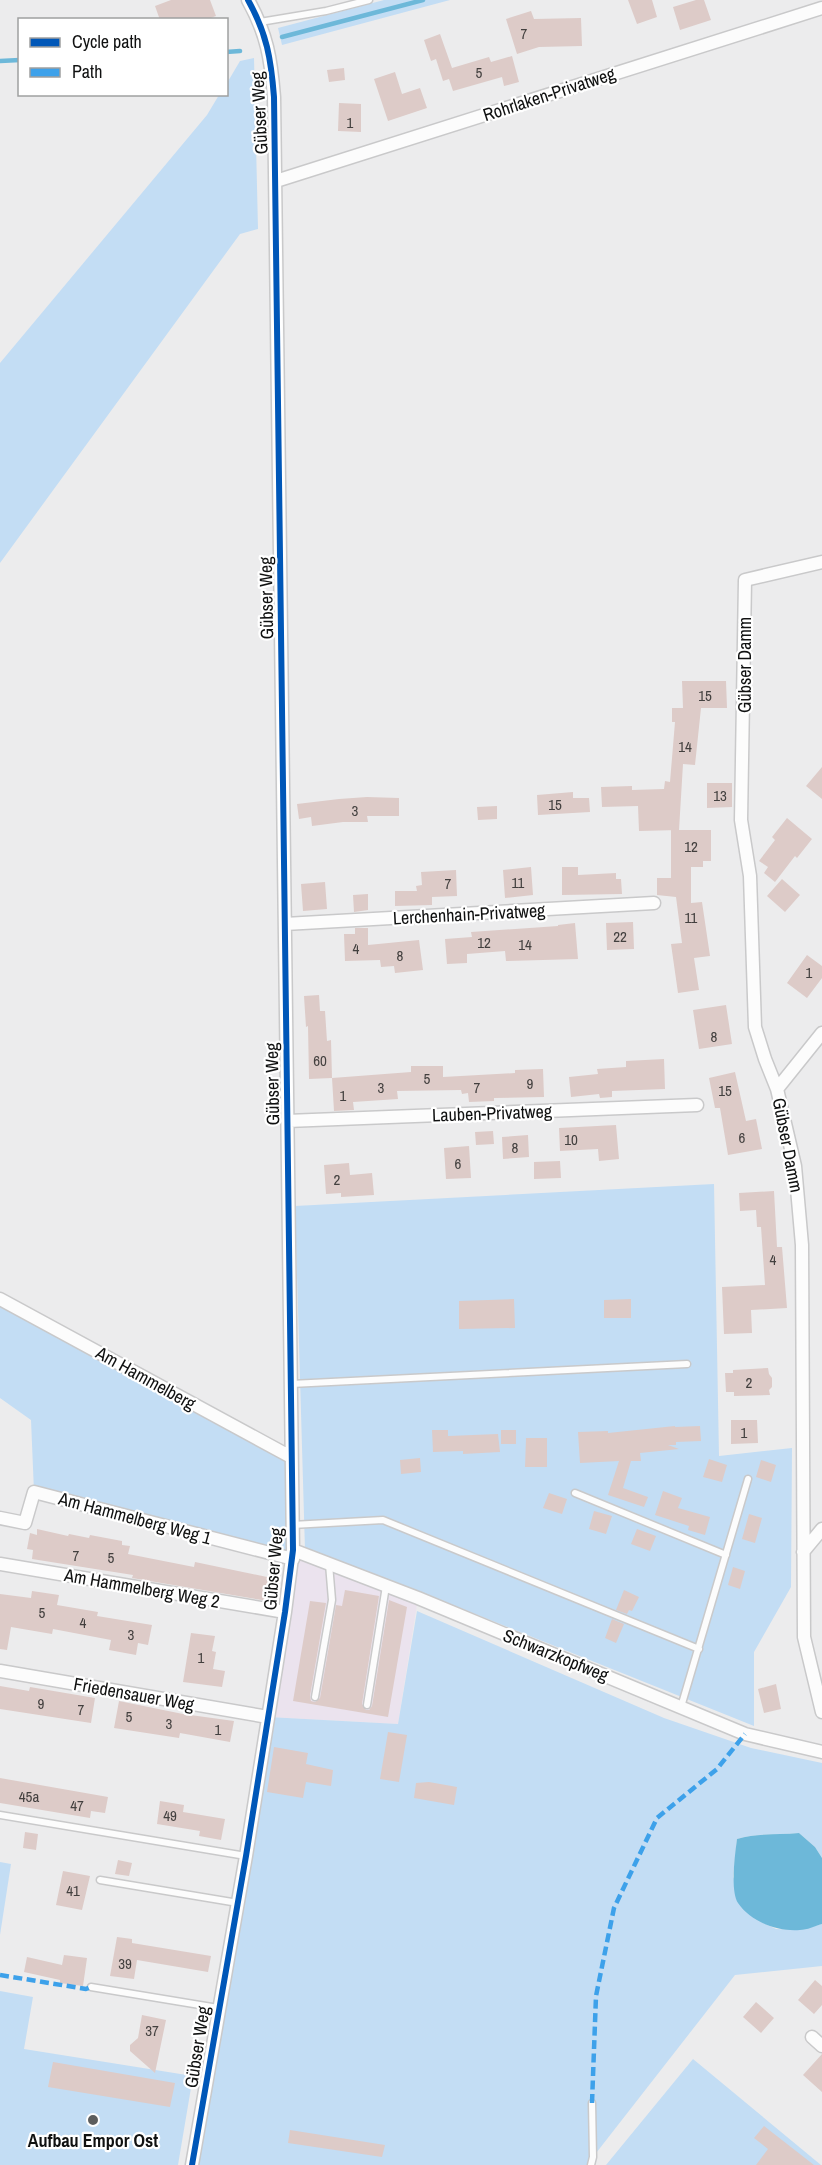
<svg xmlns="http://www.w3.org/2000/svg" width="822" height="2165" viewBox="0 0 822 2165" font-family="'Archivo Narrow',sans-serif">
	<style>
		.industrial { fill: #ebe3ee }
		.green { fill: #c3ddf4 }
		.water { fill: #6db8d9 }
		.lines { fill: none; stroke-linecap: round; stroke-linejoin: round }
		.stream { stroke: #6db8d9; stroke-width: 4.5 }
		.building { fill: #ddcbc8 }
		.service-casing { stroke: #c9c9ca; stroke-width: 9 }
		.minor-casing { stroke: #c9c9ca; stroke-width: 15 }
		.service { stroke: #fcfcfc; stroke-width: 6 }
		.minor { stroke: #fcfcfc; stroke-width: 12 }
		.quiet { stroke: #3da1ea; stroke-width: 4.5; stroke-dasharray: 9 4.5; stroke-linecap: butt }
		.cycleway-casing { stroke: #fff; stroke-width: 10 }
		.cycleway { stroke: #0057b8; stroke-width: 6 }
		.poi-dot { fill: #5d5e5e; stroke: #fff; stroke-width: 2 }
		.labels { text-anchor: middle; dominant-baseline: central; stroke-width: 4.5; stroke-linejoin: round; paint-order: stroke }
		.number-label { font-size: 15px; fill: #43403f }
		.street-label { font-size: 18px; fill: #101111; stroke: #fff }
		.poi-label { font-size: 18px; font-weight: bold; fill: #101111; stroke: #fff }
	</style>
	<rect width="100%" height="100%" fill="#ececed"/>
	<!-- industrial -->
	<path class="industrial" d="M293 1550 418 1598 398 1724 268 1717Z"/>
	<!-- green -->
	<path class="green" d="M384 0H450L282 45 278 28Z
		M254 58 258 229 240 234 0 563V363L207 115 219 95 226 94 227 83 240 61Z
		M714 1184 719 1456 792 1448 791 1587 754 1652V1726L418 1591 305 1550 295 1206Z
		M0 1299 291 1457 293 1559 34 1492 31 1420 0 1398Z
		M417 1611 664 1718 751 1748 822 1763V1858L815 1847 799 1833C777 1835 758 1833 737 1839L733 1877 755 1919 776 1929 800 1930 822 1924V1966L735 1975 593 2157 591 2165H192L268 1717 398 1724Z
		M0 1862 11 1864 0 1935Z
		M0 1991 33 1997 24 2049 193 2076 178 2165H0Z
		M693 2059 821 2165H606Z"/>
	<!-- water -->
	<path class="water" d="M799 1833 815 1847 822 1858V1924C815 1926 807 1930 800 1930 778 1932 751 1922 738 1903 730 1891 735 1854 737 1839 758 1833 778 1835 799 1833Z"/>
	<g class="lines">
		<!-- stream -->
		<path class="stream" d="M282 37 423 0
			M226 52 240 51
			M0 61 20 60"/>
	</g>
	<!-- building -->
	<path class="building" d="M171 0H210L216 16 205 20H160L155 6Z
		M628 0H652L657 17 637 24Z
		M696 0H704L711 20 680 30 673 7Z
		M531 11 534 19 581 18 582 46 539 47 517 54 506 19Z
		M440 34 452 68 489 57 491 62 512 56 519 82 504 86 502 77 453 91 449 79 443 81 436 59 431 61 424 40Z
		M344 68 345 80 329 82 327 70Z
		M395 72 402 94 420 88 427 108 388 121 374 79Z
		M339 103 361 104V132L338 131Z
		M682 681H726L727 708H701L695 765 683 764 679 830 639 831 638 806 602 807 601 787 632 786V790L664 789 665 781 670 782 675 722H672V708H683Z
		M822 767V799L806 786Z
		M707 783H732V807L707 808Z
		M573 792V798H589L590 812 538 815 537 795Z
		M367 797 399 798V816H367L368 822H343L312 826 311 817 299 819 297 804 339 799Z
		M497 806V819L478 820 477 807Z
		M787 818 812 839 797 858 795 856 775 882 764 873 768 867 759 861 775 840 772 837Z
		M671 830H711V861H703V867H691V903L702 902 710 956 694 958 699 990 678 993 671 944 682 943 676 897 657 895V878H671Z
		M531 867 533 895 505 898 503 870Z
		M562 867H578V875L616 873V879H621L622 894 562 895Z
		M456 870 457 896 432 897V905L395 906V891H417L416 886 422 885 421 872Z
		M782 879 800 895 785 912 767 896Z
		M325 882 327 909 303 911 301 884Z
		M368 894V910L354 912 353 895Z
		M633 922 634 949 607 950 606 923Z
		M575 923 578 959 506 961 505 951 467 954V963L447 964 445 939 472 937 471 932 558 926V925Z
		M355 928H368V945L419 940 423 970 395 973 394 966 381 967 380 960 345 961 344 934H355Z
		M807 955 822 966V978L807 998 787 983Z
		M319 995 320 1011H325L327 1041 331 1040 332 1078 309 1079 308 1026 306 1027 304 996Z
		M726 1005 732 1044 699 1049 693 1010Z
		M664 1059 665 1089 612 1091V1097L600 1098 599 1094 571 1097 569 1077 598 1074 597 1069 626 1067V1061Z
		M411 1066H443V1077L515 1073V1070L543 1069 544 1097 494 1098V1101L469 1102 468 1093 462 1094 461 1090 397 1091 398 1099 353 1102 354 1110 334 1111 332 1078 411 1072Z
		M735 1072 746 1121 756 1119 762 1149 728 1155 720 1108H715L709 1078Z
		M616 1125 619 1159 599 1161 598 1149 560 1151 559 1128Z
		M493 1131 494 1144 476 1145 475 1132Z
		M528 1135 529 1157 503 1159 502 1137Z
		M469 1146 471 1178 446 1179 444 1148Z
		M560 1161 561 1178 534 1179V1162Z
		M349 1163 350 1175 372 1173 374 1195 341 1197V1193L326 1194 324 1165Z
		M774 1191 777 1247H782L787 1308 751 1310 752 1333 724 1334 722 1287 765 1285 761 1227H757L756 1210 740 1211 739 1193Z
		M514 1299 515 1328 459 1329V1301Z
		M631 1299V1318H604V1300Z
		M768 1368 769 1374 772 1378V1387L769 1390 770 1395 734 1396V1392H726L725 1373H733V1370Z
		M731 1420H757L758 1443 731 1444Z
		M675 1426V1427L700 1426 701 1441 676 1442V1445H668L679 1449 640 1453 641 1461H631L623 1488 648 1497 644 1507 608 1495 619 1461 580 1463 578 1432 608 1431V1433Z
		M432 1430H448V1436L498 1434 500 1452 463 1454V1451L433 1452Z
		M501 1430H516V1444H501Z
		M526 1438H547V1467H525Z
		M420 1458 421 1472 401 1474 400 1460Z
		M709 1459 727 1465 722 1482 703 1477Z
		M761 1460 776 1465 771 1482 756 1477Z
		M663 1491 682 1498 678 1508 710 1517 705 1535 688 1530 689 1526 655 1515Z
		M549 1493 567 1499 562 1514 543 1508Z
		M594 1511 612 1516 606 1534 589 1529Z
		M749 1514 762 1518 755 1543 742 1539Z
		M37 1529 68 1536 69 1534 89 1538 90 1535 122 1541V1545L130 1546 128 1554 194 1567 195 1562 272 1578 268 1601 132 1578 133 1575 32 1559 33 1550 27 1549 30 1533 37 1535Z
		M637 1529 656 1536 650 1551 631 1544Z
		M733 1567 745 1571 740 1589 728 1585Z
		M345 1590 379 1596 362 1704 366 1710H369L372 1706 389 1600 407 1607 388 1717 293 1701 310 1601 326 1603 310 1696 311 1701 315 1702 320 1698 336 1605 342 1606Z
		M624 1590 639 1597 632 1611 629 1610 627 1614 616 1610Z
		M32 1591 59 1595 57 1605 98 1612 97 1616 152 1625 148 1645 138 1643 136 1655 109 1650 111 1640 53 1629 52 1634 11 1627 7 1650 0 1649V1594L31 1598Z
		M612 1619 624 1624 616 1643 605 1638Z
		M191 1633 215 1636 212 1651 216 1652 213 1669 225 1671 222 1687 183 1682Z
		M776 1684 781 1709 764 1713 758 1689Z
		M0 1686 29 1691 30 1687 95 1698 91 1723 0 1709Z
		M119 1701 183 1714 234 1721 230 1742 180 1733 179 1738 114 1728Z
		M388 1732 407 1735 399 1782 380 1779Z
		M274 1747 308 1753 306 1764 333 1770 331 1786 306 1782 303 1798 267 1792Z
		M0 1778 108 1797 105 1813 91 1811 90 1818 0 1803Z
		M429 1782 457 1787 454 1805 414 1798 416 1783Z
		M160 1801 184 1805 183 1812 225 1819 221 1840 199 1836 200 1831 157 1824Z
		M25 1832 38 1834 36 1850 23 1848Z
		M118 1860 132 1863 129 1876 115 1874Z
		M63 1871 90 1876 82 1910 56 1905Z
		M117 1937 132 1939V1943L211 1956 208 1972 137 1960 134 1979 110 1976Z
		M64 1955 87 1958 83 1986 60 1983V1980L24 1972 27 1957 62 1965Z
		M815 1980 822 1986V2005L814 2014 798 2000Z
		M756 2002 774 2018 761 2033 743 2017Z
		M142 2015 166 2020 155 2073 130 2051V2045L138 2038Z
		M822 2054V2092L803 2075Z
		M53 2062 175 2083 170 2107 48 2087Z
		M764 2126 814 2165H756L768 2149 754 2138Z
		M290 2130 385 2145 382 2157 288 2143Z"/>
	<g class="lines">
		<!-- service casing -->
		<g class="service-casing">
			<path id="service" d="M260 22 326 11 369 0
				M291 1384 687 1364
				M575 1493 726 1555
				M292 1525 383 1520 699 1649
				M315 1697 332 1600 329 1564
				M367 1705 386 1586
				M681 1707 748 1479
				M0 1815 246 1856
				M100 1880 238 1903
				M91 1987 218 2008
				M591 2165 593 2157 592 2103"/>
		</g>
		<!-- minor casing -->
		<g class="minor-casing">
			<path id="minor" d="M276 181 822 8
				M822 562 745 580 741 820 750 876 755 1027 765 1059 777 1089 795 1166 802 1245 804 1637 822 1712
				M285 924 654 903
				M777 1089 822 1033
				M287 1121 697 1105
				M0 1299 291 1457
				M0 1518 25 1523 34 1492 293 1559
				M293 1550 418 1598 745 1734 822 1752
				M803 1552 822 1529
				M0 1564 285 1612
				M0 1671 268 1717
				M812 2037 822 2046
				M192 2165 246 1856 285 1612 293 1550 274 97C271 59 267 34 248 0"/>
		</g>
		<!-- service -->
		<use href="#service" class="service"/>
		<!-- minor -->
		<use href="#minor" class="minor"/>
		<!-- quiet -->
		<path class="quiet" d="M0 1975 86 1989 91 1987
			M592 2103 596 1996 614 1908 657 1818 717 1769 745 1734"/>
		<!-- cycleway casing -->
		<g class="cycleway-casing">
			<path id="cycleway" d="M192 2165 246 1856 285 1612 293 1550 274 97C271 59 267 34 248 0"/>
		</g>
		<!-- cycleway -->
		<use href="#cycleway" class="cycleway"/>
	</g>
	<!-- markers -->
	<circle class="poi-dot" cx="93" cy="2120" r="6"/>
	<g class="labels">
		<!-- number labels -->
		<g class="number-label">
			<text x="524" y="33">7</text>
			<text x="479" y="72">5</text>
			<text x="350" y="122">1</text>
			<text x="705" y="695">15</text>
			<text x="685" y="746">14</text>
			<text x="720" y="795">13</text>
			<text x="555" y="804">15</text>
			<text x="355" y="810">3</text>
			<text x="691" y="846">12</text>
			<text x="518" y="882">11</text>
			<text x="448" y="883">7</text>
			<text x="691" y="917">11</text>
			<text x="620" y="936">22</text>
			<text x="484" y="942">12</text>
			<text x="525" y="944">14</text>
			<text x="356" y="948">4</text>
			<text x="400" y="955">8</text>
			<text x="809" y="972">1</text>
			<text x="714" y="1036">8</text>
			<text x="320" y="1060">60</text>
			<text x="427" y="1078">5</text>
			<text x="530" y="1083">9</text>
			<text x="381" y="1087">3</text>
			<text x="477" y="1087">7</text>
			<text x="725" y="1090">15</text>
			<text x="343" y="1095">1</text>
			<text x="742" y="1137">6</text>
			<text x="571" y="1139">10</text>
			<text x="515" y="1147">8</text>
			<text x="458" y="1163">6</text>
			<text x="337" y="1179">2</text>
			<text x="773" y="1259">4</text>
			<text x="749" y="1382">2</text>
			<text x="744" y="1432">1</text>
			<text x="76" y="1555">7</text>
			<text x="111" y="1557">5</text>
			<text x="42" y="1612">5</text>
			<text x="83" y="1622">4</text>
			<text x="131" y="1634">3</text>
			<text x="201" y="1657">1</text>
			<text x="41" y="1703">9</text>
			<text x="81" y="1709">7</text>
			<text x="129" y="1716">5</text>
			<text x="169" y="1723">3</text>
			<text x="218" y="1729">1</text>
			<text x="29" y="1796">45a</text>
			<text x="77" y="1805">47</text>
			<text x="170" y="1815">49</text>
			<text x="73" y="1890">41</text>
			<text x="125" y="1963">39</text>
			<text x="152" y="2030">37</text>
		</g>
		<!-- street labels -->
		<g class="street-label">
			<text transform="translate(549 94) rotate(-18)">Rohrlaken-Privatweg</text>
			<text transform="translate(259 113) rotate(-93)">Gübser Weg</text>
			<text transform="translate(266 598) rotate(-91)">Gübser Weg</text>
			<text transform="translate(744 665) rotate(-90)">Gübser Damm</text>
			<text transform="translate(469 914) rotate(-3)">Lerchenhain-Privatweg</text>
			<text transform="translate(272 1084) rotate(-91)">Gübser Weg</text>
			<text transform="translate(492 1113) rotate(-2)">Lauben-Privatweg</text>
			<text transform="translate(788 1145) rotate(79)">Gübser Damm</text>
			<text transform="translate(146 1378) rotate(29)">Am Hammelberg</text>
			<text transform="translate(135 1518) rotate(15)">Am Hammelberg Weg 1</text>
			<text transform="translate(273 1569) rotate(-85)">Gübser Weg</text>
			<text transform="translate(142 1588) rotate(10)">Am Hammelberg Weg 2</text>
			<text transform="translate(556 1655) rotate(22)">Schwarzkopfweg</text>
			<text transform="translate(134 1694) rotate(10)">Friedensauer Weg</text>
			<text transform="translate(197 2047) rotate(-81)">Gübser Weg</text>
		</g>
		<!-- poi labels -->
		<g class="poi-label">
			<text x="93" y="2140">Aufbau Empor Ost</text>
		</g>
	</g>
	<!-- legend -->
	<rect x="18" y="18" width="210" height="78" fill="#ffffff" stroke="#9fa0a0" stroke-width="1.5"/>
	<rect x="30" y="38" width="30" height="9" fill="#0057b8" stroke="#9fa0a0" stroke-width="1.5"/>
	<text x="72" y="48" font-size="18" fill="#101111">Cycle path</text>
	<rect x="30" y="68" width="30" height="9" fill="#3da1ea" stroke="#9fa0a0" stroke-width="1.5"/>
	<text x="72" y="78" font-size="18" fill="#101111">Path</text>
</svg>
